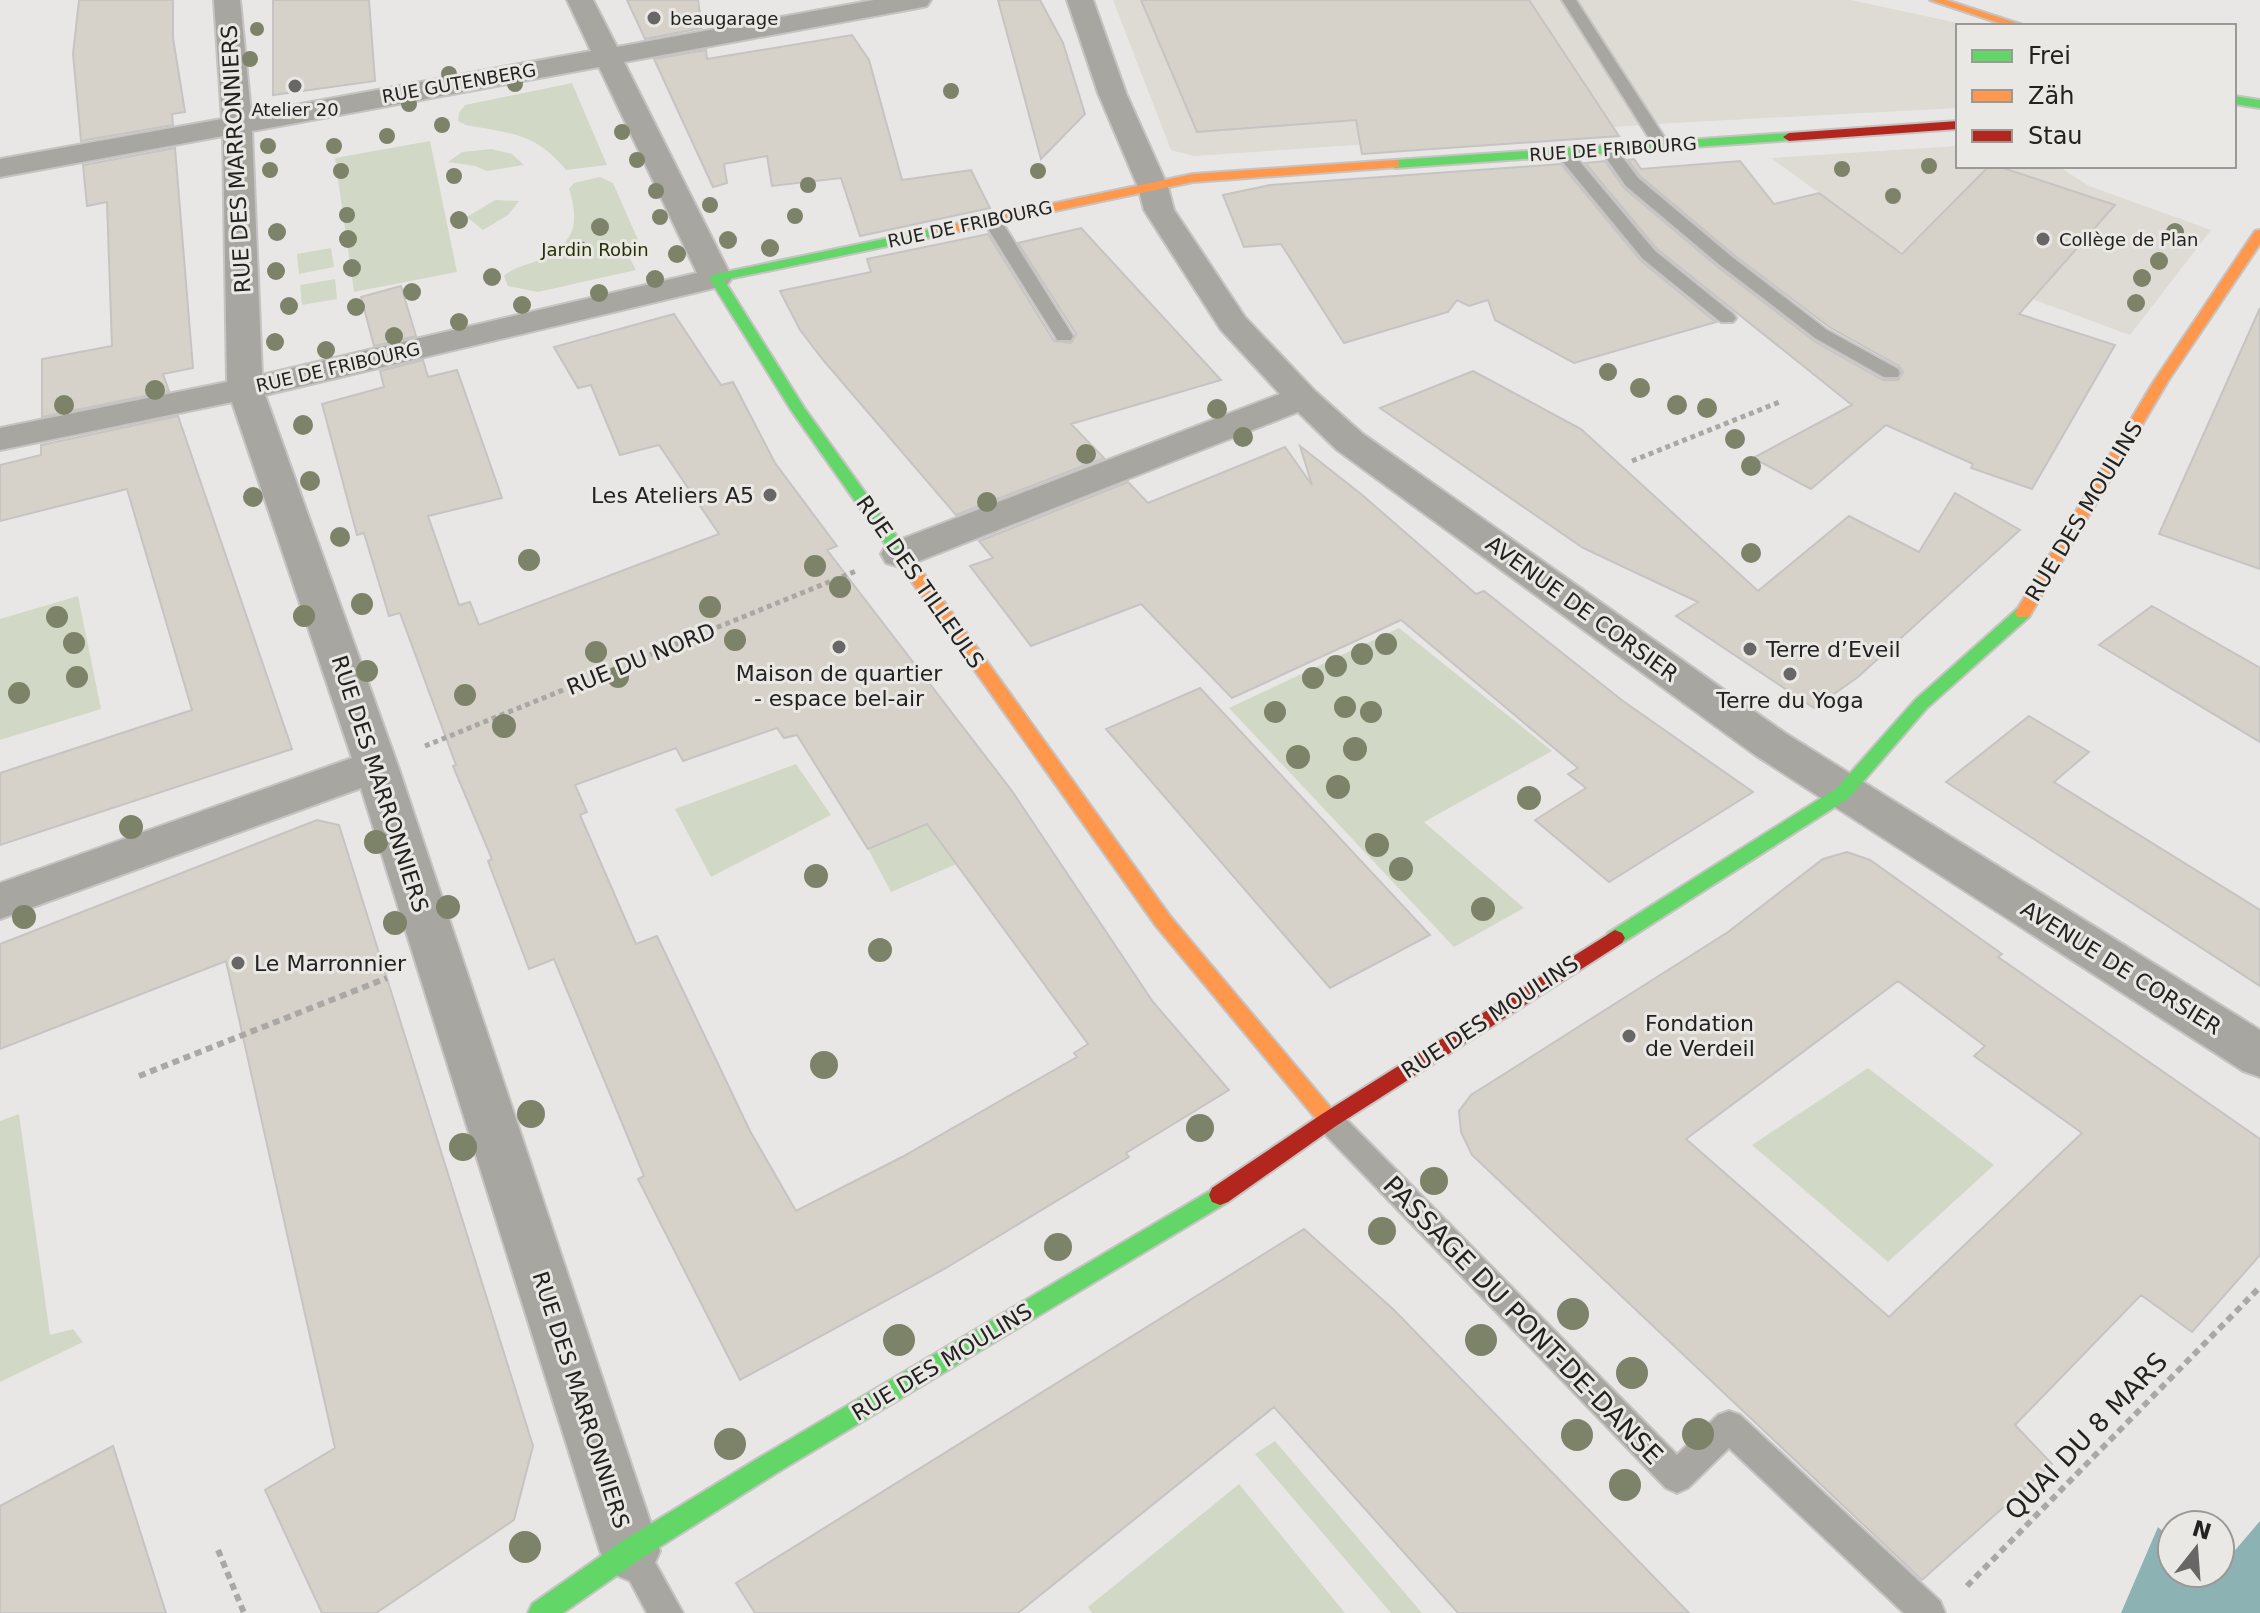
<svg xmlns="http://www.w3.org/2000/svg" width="2260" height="1613" viewBox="0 0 2260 1613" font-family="'DejaVu Sans',sans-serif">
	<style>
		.built { fill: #dedad4 }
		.green { fill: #d2d8c6 }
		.water { fill: #8cb2b3 }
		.building { fill: #d6d1c9; stroke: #c6c4c3; stroke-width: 2; fill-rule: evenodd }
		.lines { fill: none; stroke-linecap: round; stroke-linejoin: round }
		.lane-casing { stroke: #c5c4c3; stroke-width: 4 }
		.street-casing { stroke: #c5c4c3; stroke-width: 4 }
		.fast-casing { stroke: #c5c4c3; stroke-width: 4 }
		.slow-casing { stroke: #c5c4c3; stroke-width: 4 }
		.jam-casing { stroke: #c5c4c3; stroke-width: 4 }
		.path-far1 { stroke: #aaa8a5; stroke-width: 5; stroke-dasharray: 5 4; stroke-linecap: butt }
		.path { stroke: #aaa8a5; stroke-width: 6; stroke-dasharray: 7 5; stroke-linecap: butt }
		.lane { fill: #a8a6a0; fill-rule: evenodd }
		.street { fill: #a8a6a0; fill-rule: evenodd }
		.fast { fill: #63d668; fill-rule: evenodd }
		.slow { fill: #ff974d; fill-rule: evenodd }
		.jam { fill: #b3261e; fill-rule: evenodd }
		.tree { fill: #7d8368 }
		.poi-dot { fill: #686766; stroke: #eae8e4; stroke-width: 3 }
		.labels { text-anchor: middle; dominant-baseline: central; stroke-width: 6; stroke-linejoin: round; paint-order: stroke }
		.far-poi-label { font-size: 18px; fill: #232221; stroke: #eae8e4; text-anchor: start }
		.far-street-label { font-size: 18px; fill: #232221; stroke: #eae8e4 }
		.far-park-label { font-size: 18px; fill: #253102; stroke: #eae8e4 }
		.street-label { font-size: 22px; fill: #232221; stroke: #eae8e4 }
		.poi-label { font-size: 22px; fill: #232221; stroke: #eae8e4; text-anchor: start }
		.near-street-label { font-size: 26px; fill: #232221; stroke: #eae8e4 }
	</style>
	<rect width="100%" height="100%" fill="#e9e7e5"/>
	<!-- built -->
	<path class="built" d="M1113 0H1851L1971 26H1958V108L1673 123 1194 156 1171 150Z
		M1958 146V166H2058L2089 186 2211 230 2130 335 1896 249 1771 158Z"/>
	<!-- green -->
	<path class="green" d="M572 83 607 165 566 170C534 132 512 134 466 125L458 121 459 113 465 105Z
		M430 141 457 272 354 292 335 158Z
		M492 149 512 154 524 165 487 171 475 166 448 162 462 152Z
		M600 177 613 183 639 242 623 246 636 270 538 292 508 286 504 276C513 267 527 265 539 260 575 244 580 224 569 189L574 183Z
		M495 200 519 201 508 215 483 230 467 217Z
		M331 248 334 267 299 274 297 254Z
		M335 279 337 299 302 305 300 285Z
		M78 596 101 709 0 740V619Z
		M1399 628 1552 751 1424 822 1524 908 1454 947 1229 708Z
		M796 764 831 815 711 877 675 809Z
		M1011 789 1036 830 891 892 868 849Z
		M1868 1068 1994 1165 1888 1262 1752 1145Z
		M19 1114 50 1335 73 1329 83 1342 0 1382V1121Z
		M1275 1441 1422 1613H1391L1255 1454Z
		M1239 1484 1345 1613H1092L1088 1607Z"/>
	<!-- water -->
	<path class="water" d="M2260 1521V1613H2121L2158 1527 2172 1540V1573H2210L2213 1576 2220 1573V1568Z"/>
	<!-- building -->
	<path class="building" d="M79 0H173V38L185 112 172 114 173 125 81 141 73 54Z
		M273 0H369L375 81 273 95Z
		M627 0H698L702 28 645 39Z
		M998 0H1040L1063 43 1085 114 1041 159Z
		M1141 0H1529L1619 136 1362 154 1356 120 1197 132Z
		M852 35 869 60 902 180 971 170 990 208 860 236 841 178 772 186 767 156 724 164 727 183 713 187 654 59 706 50 707 59Z
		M175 148 193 368 163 374 169 391 42 417V359L112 346 107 202 87 206 83 165Z
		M1634 159 1641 169 1740 161 1774 204 1819 193 1902 254 1989 166H1997L2115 205 2019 314 2115 345 2032 489 1971 468 1973 464 1886 425 1811 489 1753 458 1852 405 1657 249 1585 163 1605 161 1624 188 1718 267 1814 341 1883 380H1898L1903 372 1899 366 1829 327 1734 255 1640 176 1628 160Z
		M1561 164 1641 261 1716 322 1574 363 1495 320 1488 300 1469 306 1457 300 1448 312 1344 343 1281 244 1244 247 1223 195 1270 185Z
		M1081 228 1221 380 1071 424 1104 458 956 515 824 361 800 330 780 291 871 272 867 259 988 234 1054 341 1071 343 1076 334 1018 243Z
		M401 286 416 336 374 346 361 297Z
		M2260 308V569L2159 534Z
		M674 314 721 385 733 382 775 463 837 546 827 550 1012 791 1153 1002 1229 1090 1126 1153 1129 1157 946 1268 740 1380 638 1179 644 1176 554 959 529 969 488 861 492 859 453 766 456 765 400 613 389 616 364 533 357 535 322 404 384 387 380 371 423 360 428 377 457 370 502 498 428 516 459 605 470 602 479 625 719 534 659 445 620 455 591 385 578 388 554 347ZM777 728 784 738 797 735 868 849 927 824 1088 1044 1074 1053 1077 1057 902 1157 796 1211 750 1131 657 936 636 944 580 815 587 812 575 785 676 748 683 761Z
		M1473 371 1581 429 1758 591 1849 516 1919 552 1955 493 2020 530 1858 677 1814 708 1676 616 1698 602 1583 548 1380 408Z
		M178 416 292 749 0 845V773L192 710 127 489 0 521V465L41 455V445Z
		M1300 446 1361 494 1476 594 1484 591 1623 701 1753 792 1609 882 1535 820 1586 788 1568 774 1578 768 1401 620 1232 698 1141 604 1031 646 970 566 993 558 979 541 1128 482 1148 503 1285 447 1312 485Z
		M2152 606 2260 668V742L2099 645Z
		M1200 688 1430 935 1330 988 1106 729Z
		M2029 716 2089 752 2054 782 2260 910V986L1946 782Z
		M317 820 339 825 533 1446 514 1520 376 1613H322L265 1490 335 1448 226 961 0 1049V944Z
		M1847 852 1870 860 2002 954 1998 957 2260 1139V1255L2192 1332 2141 1295 2015 1425 2052 1464 1922 1580 1472 1155 1461 1132 1459 1111 1471 1095 1728 932 1823 859ZM1898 981 1985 1046 1974 1056 2082 1133 1889 1317 1686 1139Z
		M1304 1229 1394 1310 1689 1613H1458L1274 1407 1018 1613H755L736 1583Z
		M113 1446 166 1613H0V1506Z"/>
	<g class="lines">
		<!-- lane casing -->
		<g class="lane-casing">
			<path id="lane" d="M1562 0H1576L1670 146 1668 149H1656Z
				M1608 144 1614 146 1638 178 1732 257 1827 330 1898 369 1900 373 1898 377H1884L1815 338 1720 265 1626 186 1600 149Z
				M1564 148 1570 150 1655 251 1733 314 1736 318 1733 322H1721L1643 259 1558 156V150Z
				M991 214 1000 219 1073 336 1071 340H1057L1055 336 982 219Z
				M1329 1108 1339 1112 1677 1455 1718 1415 1729 1411 1740 1415 1940 1601 1945 1613H1904L1729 1448 1688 1488 1677 1493 1666 1488 1319 1128 1315 1120 1319 1112Z
				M630 1535 642 1539 683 1613H647L614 1551 618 1539Z"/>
		</g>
		<!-- street casing -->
		<g class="street-casing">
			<path id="street" d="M214 0H240L251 113 591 51 567 0H593L617 47 874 0H931L927 6 918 8 624 62 732 278 727 285 265 395 398 766 660 1551 651 1572 630 1581 609 1572 600 1551 361 788 0 919V883L352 758 232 402 0 450V428L227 382 223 136 0 177V159L222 119ZM599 67 697 273 262 375 252 131Z
				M1067 0H1093L1126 93 1168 187 1174 210 1245 317 1315 391 1363 434 1785 733 2260 1030V1077L2243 1071 1755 755 1337 450 1298 412 914 563 900 567 886 563 881 554 886 545 1280 394 1221 330 1144 210 1138 187 1098 93Z"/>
		</g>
		<!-- fast casing -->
		<g class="fast-casing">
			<path id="fast" d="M2234 96 2260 100V108L2234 104Z
				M1789 133 1795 137 1793 140 1395 168 1389 164 1395 160Z
				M941 227 947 231 946 234 724 280 805 409 919 567 921 571 919 575H907L791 410 709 278 716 274Z
				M2023 608 2029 609 2031 613 2029 617 1927 708 1849 798 1622 943H1608L1605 938 1608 933 1837 788 1915 700 2017 609Z
				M1220 1185 1228 1188 1231 1195 1228 1202 778 1472 639 1560 563 1613H528L532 1604 621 1542 762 1456Z"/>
		</g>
		<!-- slow casing -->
		<g class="slow-casing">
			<path id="slow" d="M1930 0H1946L2026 26H2008Z
				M1395 160 1399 161V167L1193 182 941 235 935 231 941 227 1193 174Z
				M2260 230V244L2168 381 2029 617H2017L2015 613 2154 381 2255 231Z
				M913 566 919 567 1170 916 1336 1114 1339 1120 1336 1126 1329 1129 1322 1126 1156 926 907 575 905 571 907 567Z"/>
		</g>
		<!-- jam casing -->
		<g class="jam-casing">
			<path id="jam" d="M1958 121V129L1789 141 1783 137 1789 133Z
				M1615 930 1622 933 1625 938 1622 943 1336 1126 1228 1202 1220 1205 1212 1202 1209 1195 1212 1188 1322 1114Z"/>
		</g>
		<!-- path-far1 -->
		<path class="path-far1" d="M1632 461 1782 401
			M425 746 856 571"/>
		<!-- path -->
		<path class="path" d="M139 1076 387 978
			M218 1550 244 1613
			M1967 1586 2260 1287"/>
		<!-- lane -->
		<use href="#lane" class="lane"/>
		<!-- street -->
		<use href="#street" class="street"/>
		<!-- fast -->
		<use href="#fast" class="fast"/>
		<!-- slow -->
		<use href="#slow" class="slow"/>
		<!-- jam -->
		<use href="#jam" class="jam"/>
	</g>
	<!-- trees -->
	<g class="tree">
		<circle cx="722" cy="24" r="7"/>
		<circle cx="257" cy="29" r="7"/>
		<circle cx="250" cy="59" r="8"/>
		<circle cx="449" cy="74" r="8"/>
		<circle cx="515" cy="84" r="8"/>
		<circle cx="951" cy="91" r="8"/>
		<circle cx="409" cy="104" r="8"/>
		<circle cx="442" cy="125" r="8"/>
		<circle cx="622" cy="132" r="8"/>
		<circle cx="387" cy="136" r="8"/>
		<circle cx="268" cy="146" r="8"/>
		<circle cx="334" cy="146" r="8"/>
		<circle cx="637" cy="160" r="8"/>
		<circle cx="1929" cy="166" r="8"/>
		<circle cx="1842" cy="169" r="8"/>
		<circle cx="270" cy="170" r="8"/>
		<circle cx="341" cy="171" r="8"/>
		<circle cx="1038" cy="171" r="8"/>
		<circle cx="454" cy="176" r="8"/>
		<circle cx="808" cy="185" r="8"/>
		<circle cx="656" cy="191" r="8"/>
		<circle cx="1893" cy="196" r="8"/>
		<circle cx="710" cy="205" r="8"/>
		<circle cx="347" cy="215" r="8"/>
		<circle cx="795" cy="216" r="8"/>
		<circle cx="660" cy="217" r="8"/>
		<circle cx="459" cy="220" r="9"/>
		<circle cx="600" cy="227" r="9"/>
		<circle cx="277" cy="232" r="9"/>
		<circle cx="2175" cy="232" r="9"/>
		<circle cx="348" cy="239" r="9"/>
		<circle cx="728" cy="240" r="9"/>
		<circle cx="770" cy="248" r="9"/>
		<circle cx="580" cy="250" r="9"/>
		<circle cx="677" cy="254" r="9"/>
		<circle cx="2159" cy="261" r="9"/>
		<circle cx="352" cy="268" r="9"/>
		<circle cx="276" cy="271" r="9"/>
		<circle cx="492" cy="277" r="9"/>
		<circle cx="2142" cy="278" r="9"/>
		<circle cx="655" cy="279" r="9"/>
		<circle cx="412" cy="292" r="9"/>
		<circle cx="599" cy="293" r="9"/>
		<circle cx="2136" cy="303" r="9"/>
		<circle cx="522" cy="305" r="9"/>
		<circle cx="289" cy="306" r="9"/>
		<circle cx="356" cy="307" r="9"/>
		<circle cx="459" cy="322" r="9"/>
		<circle cx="394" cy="336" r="9"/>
		<circle cx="275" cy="342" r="9"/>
		<circle cx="326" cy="350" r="9"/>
		<circle cx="1608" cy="372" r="9"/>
		<circle cx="1640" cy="388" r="10"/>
		<circle cx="155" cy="390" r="10"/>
		<circle cx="64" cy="405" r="10"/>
		<circle cx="1677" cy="405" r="10"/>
		<circle cx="1707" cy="408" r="10"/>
		<circle cx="1217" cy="409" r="10"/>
		<circle cx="303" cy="425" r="10"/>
		<circle cx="1243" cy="437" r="10"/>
		<circle cx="1735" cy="439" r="10"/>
		<circle cx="1086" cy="454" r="10"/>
		<circle cx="1751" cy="466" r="10"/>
		<circle cx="310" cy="481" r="10"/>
		<circle cx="253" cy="497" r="10"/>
		<circle cx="987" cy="502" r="10"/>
		<circle cx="340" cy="537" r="10"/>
		<circle cx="1751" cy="553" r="10"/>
		<circle cx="529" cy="560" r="11"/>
		<circle cx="815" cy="566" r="11"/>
		<circle cx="840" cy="587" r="11"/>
		<circle cx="362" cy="604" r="11"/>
		<circle cx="710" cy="607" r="11"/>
		<circle cx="304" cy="616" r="11"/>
		<circle cx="57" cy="617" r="11"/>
		<circle cx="735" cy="640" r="11"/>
		<circle cx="74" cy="643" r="11"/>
		<circle cx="1386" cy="644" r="11"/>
		<circle cx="596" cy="652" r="11"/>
		<circle cx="1362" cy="654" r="11"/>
		<circle cx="1336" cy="666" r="11"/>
		<circle cx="367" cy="671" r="11"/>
		<circle cx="77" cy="677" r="11"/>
		<circle cx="618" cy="677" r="11"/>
		<circle cx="1313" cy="678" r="11"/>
		<circle cx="19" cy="693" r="11"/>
		<circle cx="465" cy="695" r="11"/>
		<circle cx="1345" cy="707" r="11"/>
		<circle cx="1275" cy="712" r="11"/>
		<circle cx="1371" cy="712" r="11"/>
		<circle cx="504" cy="726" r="12"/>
		<circle cx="1355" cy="749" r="12"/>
		<circle cx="1298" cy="757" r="12"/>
		<circle cx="1338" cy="787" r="12"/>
		<circle cx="1529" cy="798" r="12"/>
		<circle cx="131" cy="827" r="12"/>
		<circle cx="376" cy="842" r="12"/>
		<circle cx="1377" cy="845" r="12"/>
		<circle cx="1401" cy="869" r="12"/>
		<circle cx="816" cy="876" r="12"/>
		<circle cx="448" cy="907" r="12"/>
		<circle cx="1483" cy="909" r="12"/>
		<circle cx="24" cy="917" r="12"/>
		<circle cx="395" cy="923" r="12"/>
		<circle cx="880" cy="950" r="12"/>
		<circle cx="824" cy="1065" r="14"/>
		<circle cx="531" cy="1114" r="14"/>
		<circle cx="1200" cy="1128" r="14"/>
		<circle cx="463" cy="1147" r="14"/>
		<circle cx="1434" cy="1181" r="14"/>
		<circle cx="1382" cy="1231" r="14"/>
		<circle cx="1058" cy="1247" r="14"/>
		<circle cx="1573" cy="1314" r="16"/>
		<circle cx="899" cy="1340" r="16"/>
		<circle cx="1481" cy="1340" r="16"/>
		<circle cx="1632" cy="1373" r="16"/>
		<circle cx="1698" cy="1434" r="16"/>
		<circle cx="1577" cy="1435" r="16"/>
		<circle cx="730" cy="1444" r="16"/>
		<circle cx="1625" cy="1485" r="16"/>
		<circle cx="525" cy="1547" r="16"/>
	</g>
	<!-- markers -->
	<g class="poi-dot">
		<circle cx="654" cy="18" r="8"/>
		<circle cx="295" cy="86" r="8"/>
		<circle cx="2043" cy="239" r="8"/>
		<circle cx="770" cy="495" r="8"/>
		<circle cx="839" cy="647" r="8"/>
		<circle cx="1750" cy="649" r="8"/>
		<circle cx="1790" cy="674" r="8"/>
		<circle cx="238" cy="963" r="8"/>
		<circle cx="1629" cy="1036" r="8"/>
	</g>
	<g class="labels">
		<!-- far-poi labels -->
		<g class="far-poi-label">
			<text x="670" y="18">beaugarage</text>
			<text x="295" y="109" text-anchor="middle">Atelier 20</text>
			<text x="2059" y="239">Collège de Plan</text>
		</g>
		<!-- far-street labels -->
		<g class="far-street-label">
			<text transform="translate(459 83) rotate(-10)">RUE GUTENBERG</text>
			<text transform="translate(1613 149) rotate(-4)">RUE DE FRIBOURG</text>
			<text transform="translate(970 224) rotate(-12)">RUE DE FRIBOURG</text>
			<text transform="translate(338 367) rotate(-13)">RUE DE FRIBOURG</text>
		</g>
		<!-- far-park labels -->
		<g class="far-park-label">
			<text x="595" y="249">Jardin Robin</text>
		</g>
		<!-- street labels -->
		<g class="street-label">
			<text transform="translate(236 159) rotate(-93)">RUE DES MARRONNIERS</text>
			<text transform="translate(2084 511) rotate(-59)">RUE DES MOULINS</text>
			<text transform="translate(920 582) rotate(55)">RUE DES TILLEULS</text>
			<text transform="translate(1582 609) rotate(36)">AVENUE DE CORSIER</text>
			<text transform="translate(641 659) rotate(-22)">RUE DU NORD</text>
			<text transform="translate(380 784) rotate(72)">RUE DES MARRONNIERS</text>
			<text transform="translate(2121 968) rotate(32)">AVENUE DE CORSIER</text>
			<text transform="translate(1490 1017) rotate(-33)">RUE DES MOULINS</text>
			<text transform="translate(942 1362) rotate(-31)">RUE DES MOULINS</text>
			<text transform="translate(581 1400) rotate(72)">RUE DES MARRONNIERS</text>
		</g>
		<!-- poi labels -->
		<g class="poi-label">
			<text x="754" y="495" text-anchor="end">Les Ateliers A5</text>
			<text x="1766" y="649">Terre d’Eveil</text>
			<text x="839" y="673" text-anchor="middle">Maison de quartier<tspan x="839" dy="25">- espace bel-air</tspan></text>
			<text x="1790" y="700" text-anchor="middle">Terre du Yoga</text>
			<text x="254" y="963">Le Marronnier</text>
			<text x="1645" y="1023">Fondation<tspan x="1645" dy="25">de Verdeil</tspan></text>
		</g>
		<!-- near-street labels -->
		<g class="near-street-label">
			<text transform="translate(1523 1320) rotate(46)">PASSAGE DU PONT-DE-DANSE</text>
			<text transform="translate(2086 1436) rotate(-46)">QUAI DU 8 MARS</text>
		</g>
	</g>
	<!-- legend -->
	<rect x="1956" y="24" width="280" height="144" fill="#eae8e4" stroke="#9a9996" stroke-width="2"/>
	<rect x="1972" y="50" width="40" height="12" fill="#63d668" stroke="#9a9996" stroke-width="2"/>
	<text x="2028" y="64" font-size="24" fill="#232221">Frei</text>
	<rect x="1972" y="90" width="40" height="12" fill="#ff974d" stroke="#9a9996" stroke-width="2"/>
	<text x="2028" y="104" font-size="24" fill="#232221">Zäh</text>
	<rect x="1972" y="130" width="40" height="12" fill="#b3261e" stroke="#9a9996" stroke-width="2"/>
	<text x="2028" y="144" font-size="24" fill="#232221">Stau</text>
	<!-- north arrow -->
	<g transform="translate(2196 1549) rotate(17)"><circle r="38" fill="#eae8e4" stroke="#9a9996" stroke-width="2"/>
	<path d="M0-6L14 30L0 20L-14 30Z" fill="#686766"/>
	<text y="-12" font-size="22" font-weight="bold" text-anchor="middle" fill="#232221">N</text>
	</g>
</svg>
